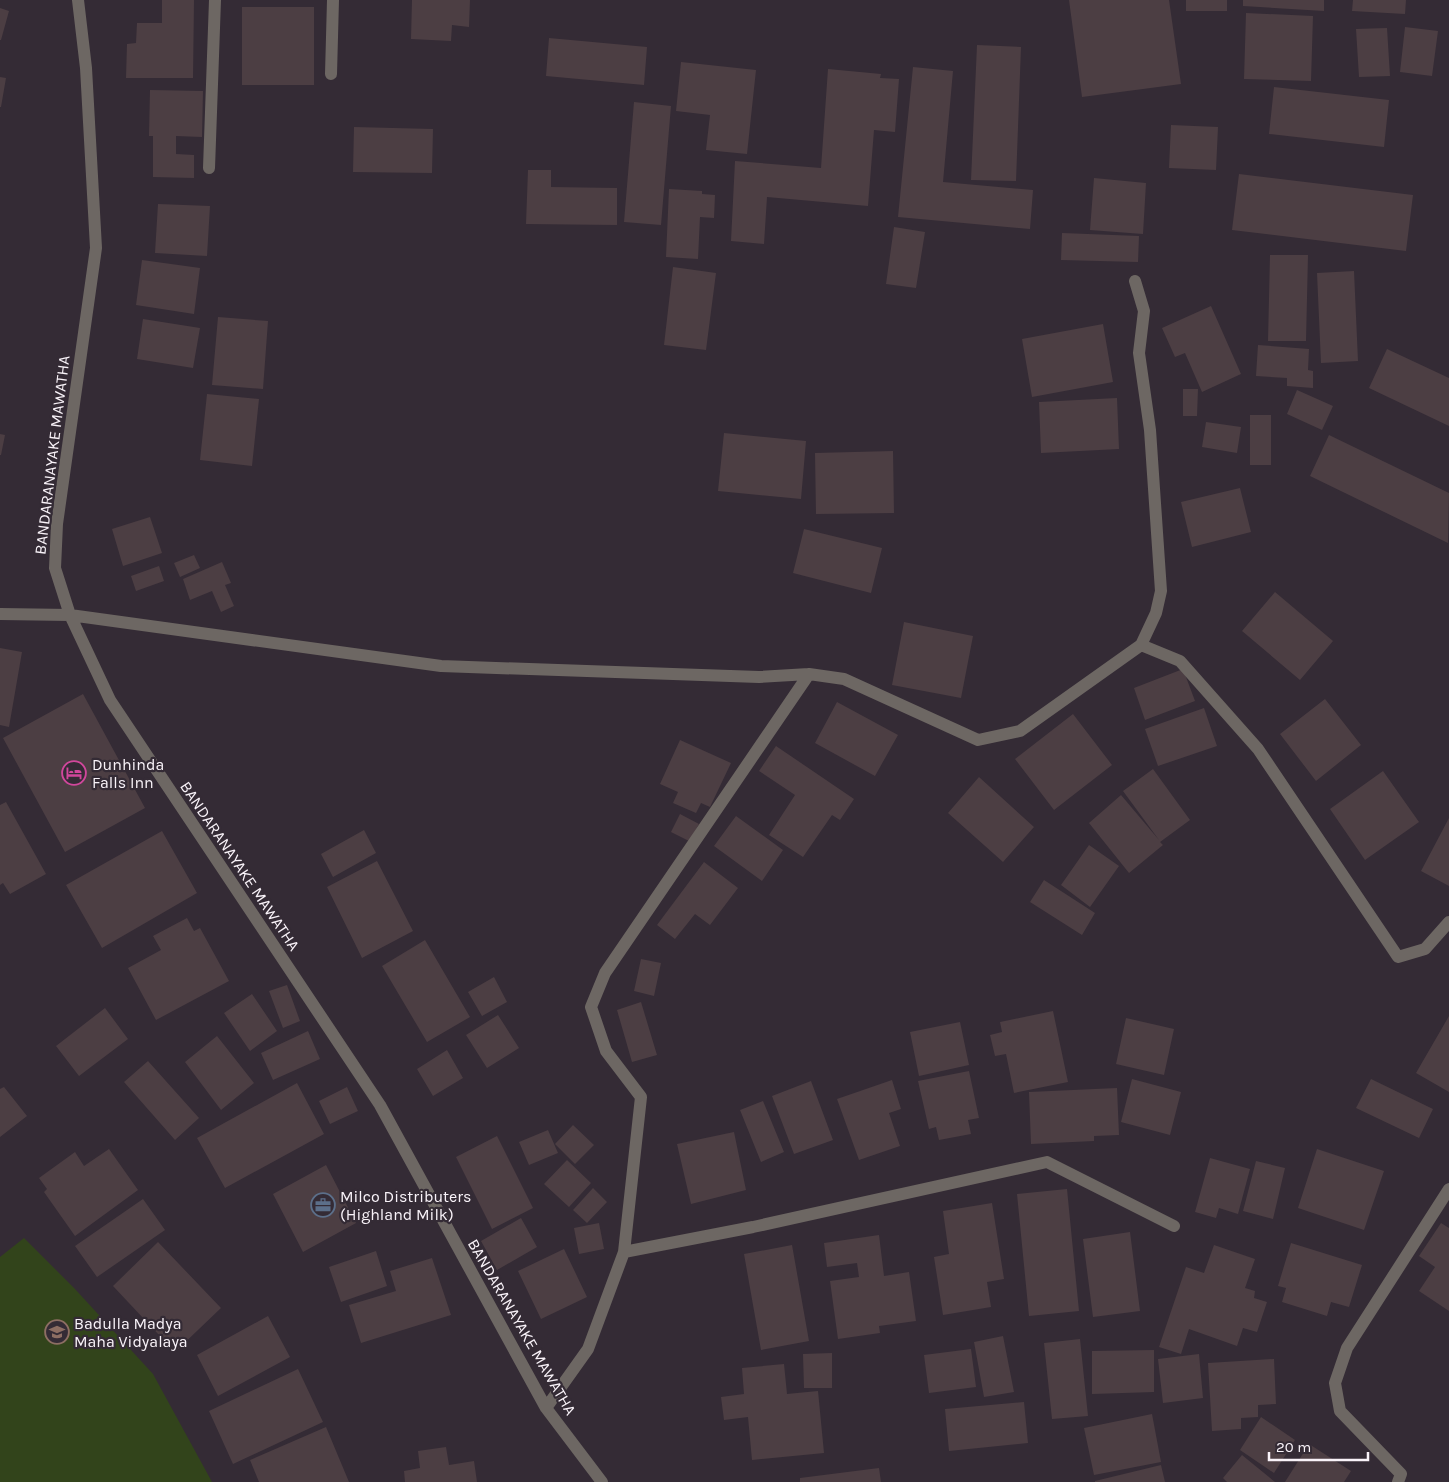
<svg xmlns="http://www.w3.org/2000/svg" width="1449" height="1482" viewBox="0 0 1449 1482" font-family="Karla,sans-serif">
	<style>
		.green { fill: #32441b }
		.building { fill: #4c3e43 }
		.lines { fill: none; stroke-linecap: round; stroke-linejoin: round }
		.minor { stroke: #6d6763; stroke-width: 12 }
		.labels { text-anchor: middle; dominant-baseline: central; stroke-width: 4.5; stroke-linejoin: round; paint-order: stroke }
		.street-label { font-size: 16px; fill: #f9f3f9; stroke: #342b35 }
		.poi-label { font-size: 16px; fill: #f9f3f9; stroke: #342b35; text-anchor: start }
	</style>
	<rect width="100%" height="100%" fill="#342b35"/>
	<!-- green -->
	<path class="green" d="M24 1238 75 1289 153 1374 212 1482H0V1257Z"/>
	<!-- building -->
	<path class="building" d="M162 0H194L193 78H126L127 44 136 43 137 23H162Z
		M412 0H470L469 27 452 25 451 41 411 39Z
		M1069 0H1169L1181 84 1082 97Z
		M1186 0H1227V11H1186Z
		M1243 0H1324V11L1243 6Z
		M1353 0H1406L1405 14 1352 11Z
		M242 7H314V85H242Z
		M0 8 9 11 1 40H0Z
		M1246 13 1313 16 1311 81 1244 79Z
		M1405 27 1438 31 1432 76 1400 72Z
		M1387 28 1390 76 1359 77 1356 29Z
		M549 38 647 47 644 85 546 76Z
		M977 45 1021 47 1016 181 971 180Z
		M681 62 756 70 747 154 706 150 710 115 676 111Z
		M913 67 953 71 943 182 1033 190 1030 229 898 217Z
		M828 69 881 74 880 78 899 79 895 132 874 130 868 206 767 197 764 244 731 241 735 161 821 168Z
		M0 77 6 78 1 107H0Z
		M1274 87 1389 100 1384 147 1269 134Z
		M150 90 203 91 202 137 176 136V154L194 155V178L153 177V136H149Z
		M634 102 671 106 661 225 624 222Z
		M1171 125 1218 127 1216 170 1169 168Z
		M354 127 433 129 432 173 353 172Z
		M528 170H551V187L617 188V225L526 224Z
		M1239 174 1413 195 1406 251 1232 230Z
		M1094 178 1146 183 1143 234 1090 230Z
		M669 189 702 191V194L715 195 714 218 700 217 698 259 666 257Z
		M158 204 210 206 207 256 155 253Z
		M894 227 925 232 916 288 886 284Z
		M1062 233 1139 236 1138 262 1061 260Z
		M1270 255H1308L1306 341H1268Z
		M142 260 200 268 194 314 136 305Z
		M673 267 716 273 706 350 664 345Z
		M1354 271 1358 361 1321 363 1317 273Z
		M1211 306 1241 374 1202 392 1185 353 1175 357 1162 328Z
		M218 317 268 321 263 389 212 385Z
		M143 319 200 328 193 368 137 359Z
		M1103 324 1113 382 1032 397 1022 339Z
		M1258 345 1309 349 1308 370 1313 371V388L1287 386V378L1256 376Z
		M1387 349 1449 378V426L1369 388Z
		M1183 389H1198L1197 416H1183Z
		M1297 390 1333 406 1322 430 1287 414Z
		M207 394 259 399 252 466 200 460Z
		M1117 398 1119 449 1041 453 1039 402Z
		M1250 415H1271V465H1250Z
		M1206 422 1241 427 1237 453 1202 447Z
		M724 433 806 441 801 499 718 491Z
		M0 434 5 435 1 455H0Z
		M1329 435 1449 493 1448 543 1310 476Z
		M893 451 894 513 816 514 815 453Z
		M1240 488 1251 532 1192 547 1181 502Z
		M150 517 162 553 123 566 112 529Z
		M804 529 882 548 871 593 793 573Z
		M194 555 200 568 180 577 174 563Z
		M222 562 231 583 225 585 234 606 221 612 212 591 190 600 183 579Z
		M159 566 164 581 136 591 131 576Z
		M1275 592 1333 641 1300 680 1242 631Z
		M904 622 973 636 961 698 892 685Z
		M0 648 22 652 9 727 0 725Z
		M1183 669 1195 701 1145 720 1134 688Z
		M83 694 145 808 65 852 3 738Z
		M1325 699 1361 745 1316 781 1280 734Z
		M837 702 898 735 875 776 815 743Z
		M1204 708 1217 746 1158 766 1145 729Z
		M1073 714 1112 765 1054 810 1015 759Z
		M680 740 731 763 710 807 701 803 696 813 673 803 678 792 660 784Z
		M776 746 854 799 840 820 832 815 803 857 769 835 795 795 759 771Z
		M1153 769 1190 820 1160 842 1163 845 1129 873 1089 823 1121 795 1159 840 1123 791Z
		M1383 771 1419 822 1365 860 1330 809Z
		M979 777 1034 827 1003 862 948 813Z
		M6 802 46 874 10 894 3 883 0 885V805Z
		M680 814 699 824 689 841 671 832Z
		M736 816 783 850 762 881 714 846Z
		M1449 818V886L1421 871Z
		M364 830 376 853 333 877 321 854Z
		M162 831 197 893 102 948 66 885Z
		M1089 845 1119 866 1090 907 1061 885Z
		M377 861 413 931 362 958 327 887Z
		M704 862 738 888 710 925 695 914 675 939 657 925Z
		M1044 880 1095 913 1082 935 1030 902Z
		M187 918 194 931 200 928 229 981 156 1020 128 968 161 950 153 936Z
		M425 940 470 1017 427 1042 382 966Z
		M641 959 661 963 654 996 634 991Z
		M494 977 507 1002 482 1016 468 992Z
		M287 985 300 1021 283 1028 269 991Z
		M252 994 277 1031 250 1051 224 1013Z
		M641 1002 657 1055 632 1062 617 1010Z
		M105 1008 128 1039 79 1076 56 1046Z
		M1053 1011 1068 1082 1014 1093 1006 1054 995 1056 990 1035 1002 1032 1000 1022Z
		M498 1015 519 1048 487 1068 466 1035Z
		M1449 1016V1092L1416 1073Z
		M1126 1018 1174 1029 1164 1075 1116 1064Z
		M960 1022 969 1065 919 1076 910 1032Z
		M308 1031 320 1059 273 1080 261 1053Z
		M217 1036 254 1083 221 1110 185 1062Z
		M447 1050 463 1078 433 1096 417 1069Z
		M148 1061 199 1118 175 1140 124 1082Z
		M969 1071 979 1118 968 1120 971 1134 939 1140 936 1127 929 1129 918 1081Z
		M1132 1079 1181 1092 1170 1135 1121 1122Z
		M1371 1079 1433 1109 1419 1138 1356 1108Z
		M892 1080 901 1109 889 1113 900 1146 859 1160 837 1099Z
		M811 1081 833 1140 794 1154 772 1096Z
		M297 1083 324 1134 225 1188 197 1138Z
		M4 1087 27 1116 0 1137V1089Z
		M347 1087 358 1111 330 1124 319 1101Z
		M1117 1088 1119 1135 1094 1136V1141L1031 1144 1029 1092Z
		M763 1101 784 1152 761 1162 740 1110Z
		M573 1125 594 1145 575 1164 555 1144Z
		M548 1130 558 1153 529 1165 519 1142Z
		M734 1132 746 1190 691 1204 677 1144Z
		M497 1136 533 1208 492 1229 456 1157Z
		M109 1149 138 1190 75 1236 44 1192 47 1189 39 1178 75 1152 84 1166Z
		M1317 1149 1384 1171 1364 1230 1298 1208Z
		M1210 1158 1250 1169 1238 1214 1219 1208 1216 1218 1195 1212Z
		M567 1160 591 1183 569 1207 544 1184Z
		M1256 1161 1285 1168 1273 1219 1243 1211Z
		M326 1165 356 1223 303 1252 273 1194Z
		M593 1188 607 1202 587 1223 573 1210Z
		M1067 1189 1079 1311 1029 1316 1017 1194Z
		M143 1199 165 1230 97 1277 75 1246Z
		M992 1203 1004 1279 987 1282 991 1307 943 1315 934 1257 949 1254 943 1211Z
		M521 1218 537 1247 497 1270 481 1241Z
		M599 1223 604 1249 579 1254 574 1228Z
		M1441 1223 1449 1228V1311L1419 1291 1435 1267 1419 1256Z
		M1130 1232 1140 1311 1093 1317 1083 1239Z
		M879 1235 884 1276 909 1272 916 1321 879 1326 880 1333 838 1339 830 1281 859 1277 857 1263 827 1267 824 1243Z
		M158 1242 221 1308 175 1352 113 1286Z
		M1291 1243 1362 1265 1349 1307 1331 1302 1327 1316 1282 1302 1286 1288 1278 1286Z
		M792 1245 809 1341 761 1350 744 1254Z
		M1214 1245 1255 1259 1245 1288 1255 1291 1254 1298 1267 1302 1257 1332 1243 1328 1237 1346 1189 1329 1181 1354 1159 1347 1186 1267 1204 1273Z
		M564 1249 587 1297 541 1319 518 1271Z
		M376 1251 387 1286 341 1302 329 1267Z
		M432 1258 451 1315 361 1343 349 1305 396 1291 390 1271Z
		M268 1316 290 1357 218 1396 197 1355Z
		M1003 1336 1014 1392 984 1397 974 1342Z
		M1080 1339 1088 1416 1052 1419 1044 1343Z
		M971 1349 976 1387 929 1393 924 1355Z
		M1154 1350V1392L1092 1394V1351Z
		M832 1353V1388H804L803 1354Z
		M1199 1354 1203 1398 1163 1403 1158 1359Z
		M1274 1359 1276 1404 1258 1405V1417L1241 1418V1429L1212 1431 1208 1363Z
		M784 1364 787 1394 818 1391 824 1453 752 1460 748 1417 724 1420 721 1397 744 1394 742 1368Z
		M298 1369 323 1422 233 1464 209 1411Z
		M1024 1402 1028 1443 949 1451 945 1409Z
		M1152 1414 1161 1462 1094 1475 1084 1428Z
		M1261 1417 1295 1440 1274 1473 1240 1450Z
		M326 1427 349 1482H259L250 1460Z
		M1309 1444 1351 1471 1344 1482H1285Z
		M446 1447 449 1465 474 1461 477 1482H405L404 1471 420 1468 418 1451Z
		M1242 1455 1275 1482H1227L1223 1478Z
		M1161 1465 1165 1482H1095V1481Z
		M879 1468 881 1482H800V1478Z"/>
	<g class="lines">
		<!-- minor -->
		<path class="minor" d="M78 0 86 68 96 248 57 524 55 568 70 615 110 700 380 1105 546 1408 602 1482
			M331 74 333 0
			M209 168 215 0
			M0 614 70 615 441 666 759 677 809 674 844 679 978 740 1020 731 1141 645 1156 613 1161 591 1150 430 1139 353 1144 311 1135 281
			M1141 645 1180 661 1258 749 1398 957 1425 949 1449 922
			M624 1252 753 1227 1047 1162 1174 1226
			M546 1408 588 1349 624 1252 641 1097 606 1051 591 1007 605 973 809 674
			M1398 1482 1401 1474 1340 1411 1335 1383 1347 1348 1449 1189"/>
	</g>
	<!-- icons -->
	<defs>
		<g id="hotel-ring" transform="scale(1.25)"><circle r="9.5" fill="#342b35" stroke="#d1479c" stroke-width="1.5"/><path d="M-6-4.5h1.5V1H6V5H4.5V3h-9V5H-6ZM-4 0a1.8 1.8 0 1 1 3.6 0ZM.5 0V-2.5h3Q6-2.5 6 0Z" fill="#d1479c"/></g>
		<g id="office-ring" transform="scale(1.25)"><circle r="9.5" fill="#342b35" stroke="#5c6f8a" stroke-width="1.5"/><path d="M-6-3h4V-5.5h4V-3h4V5H-6ZM-1-4.5V-3h2v-1.5ZM-6 0V1H6V0Z" fill="#5c6f8a"/></g>
		<g id="school-ring" transform="scale(1.25)"><circle r="9.5" fill="#342b35" stroke="#8d6e63" stroke-width="1.5"/><path d="M0-5L7-2L0 1L-7-2ZM-4 1L0 2.5L4 1V4Q0 6-4 4Z" fill="#8d6e63"/></g>
	</defs>
	<g fill-rule="evenodd">
		<use href="#hotel-ring" x="74" y="773"/>
		<use href="#office-ring" x="323" y="1205"/>
		<use href="#school-ring" x="57" y="1332"/>
	</g>
	<g class="labels">
		<!-- street labels -->
		<g class="street-label">
			<text transform="translate(52 455) rotate(-83)">BANDARANAYAKE MAWATHA</text>
			<text transform="translate(240 866) rotate(56)">BANDARANAYAKE MAWATHA</text>
			<text transform="translate(522 1327) rotate(60)">BANDARANAYAKE MAWATHA</text>
		</g>
		<!-- poi labels -->
		<g class="poi-label">
			<text x="92" y="764">Dunhinda<tspan x="92" dy="18">Falls Inn</tspan></text>
			<text x="340" y="1196">Milco Distributers<tspan x="340" dy="18">(Highland Milk)</tspan></text>
			<text x="74" y="1323">Badulla Madya<tspan x="74" dy="18">Maha Vidyalaya</tspan></text>
		</g>
	</g>
	<!-- scale -->
	<path d="M1269 1452v8h99v-8" fill="none" stroke="#f9f3f9" stroke-width="2.5"/>
	<text x="1276" y="1452" font-size="15" fill="#f9f3f9" stroke="#342b35" stroke-width="4" paint-order="stroke">20 m</text>
</svg>
